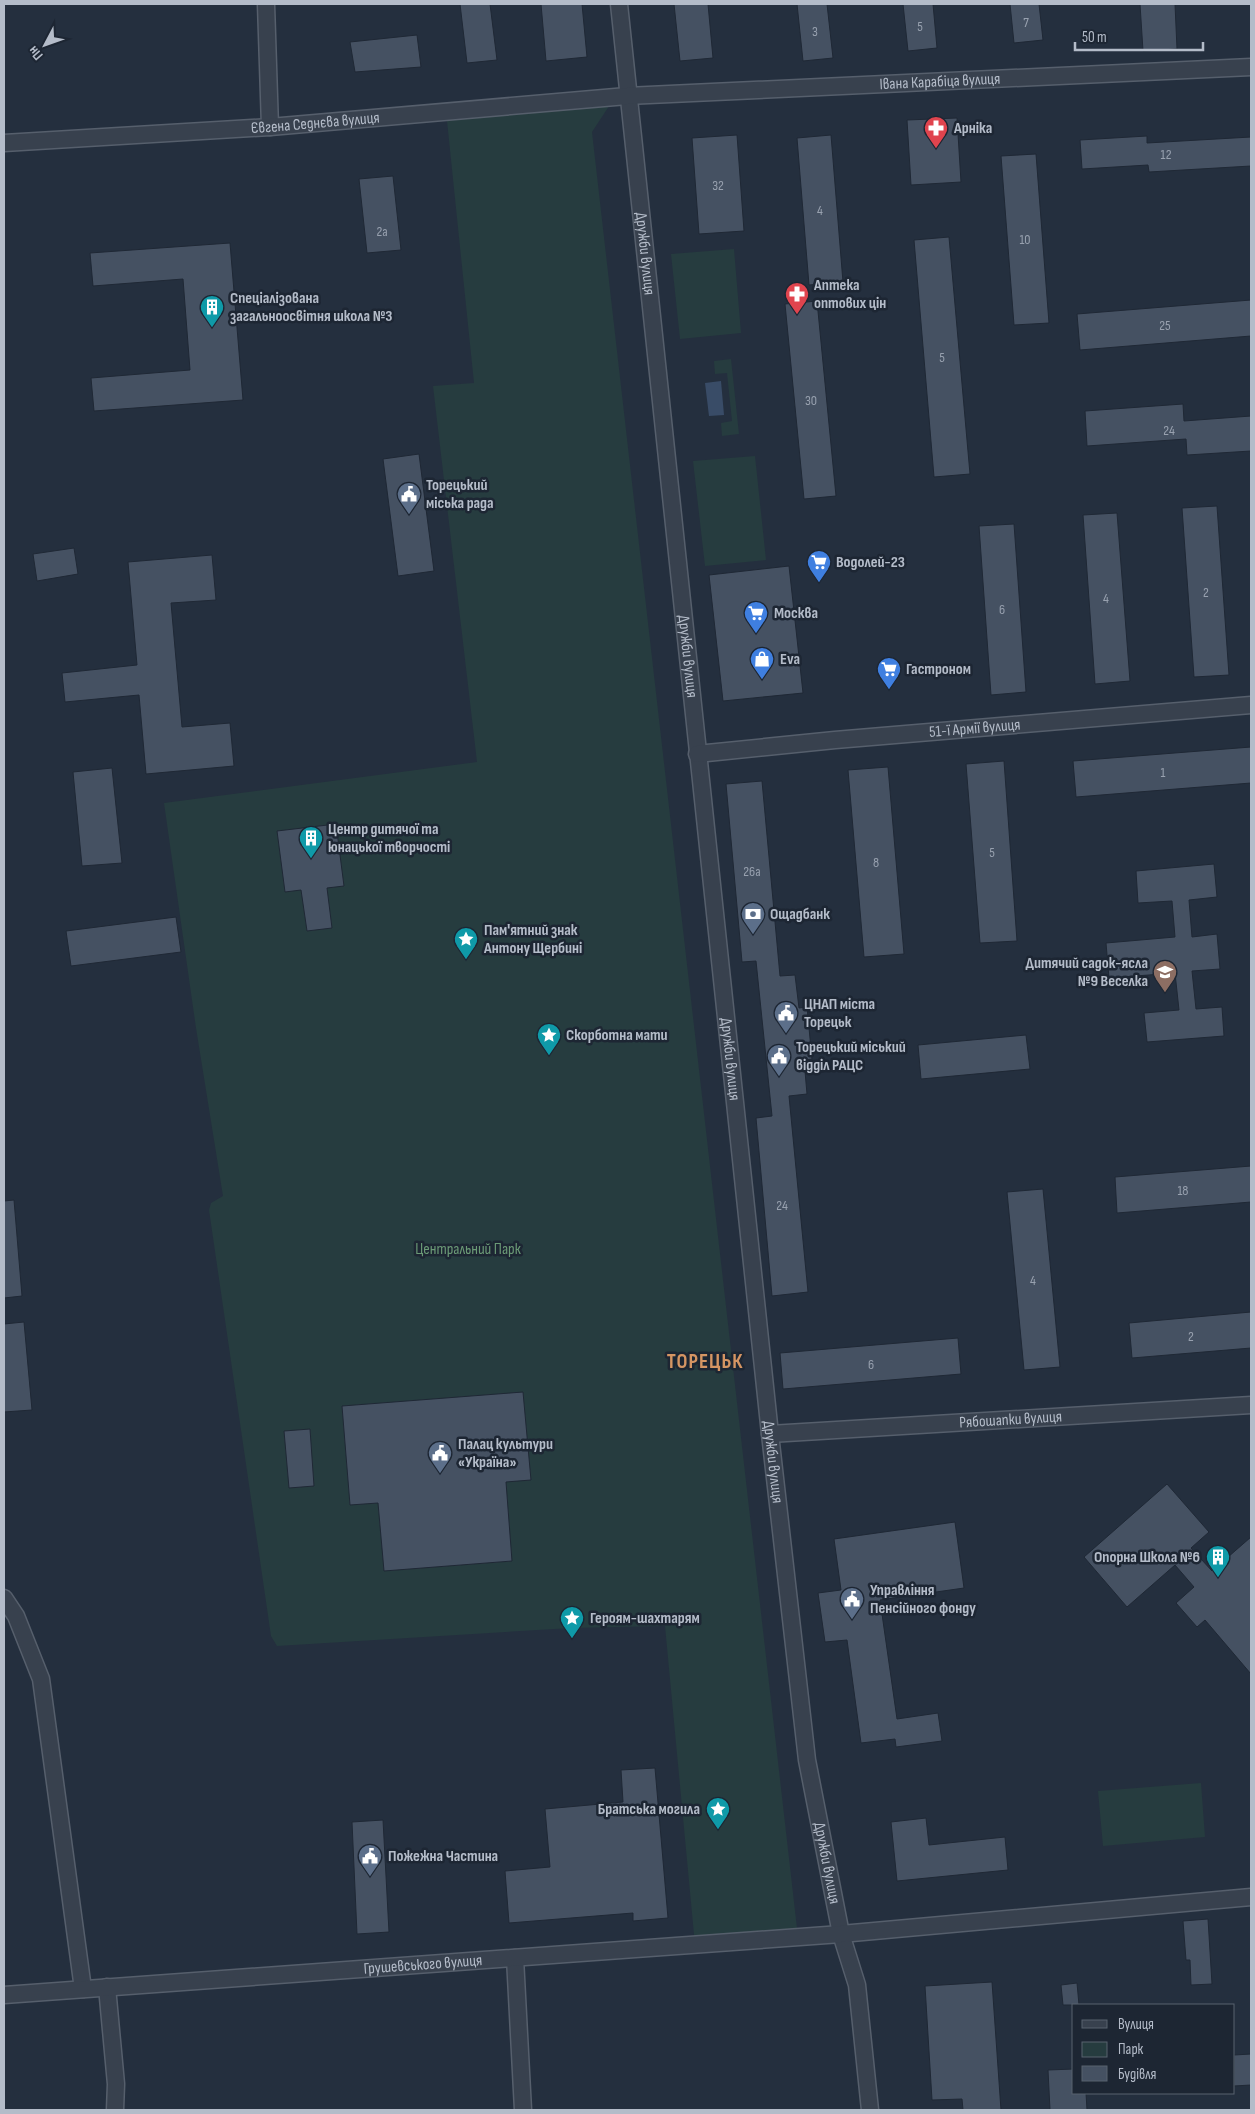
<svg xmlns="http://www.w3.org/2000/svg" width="1255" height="2114" viewBox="0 0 1255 2114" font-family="'Sofia Sans Condensed',sans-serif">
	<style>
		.green { fill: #263c3f }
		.water { fill: #394c67 }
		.building { fill: #455162; stroke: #1f2835 }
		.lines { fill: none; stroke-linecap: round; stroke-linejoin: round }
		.street-casing { stroke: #565f6c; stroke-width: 19 }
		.street { stroke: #38414e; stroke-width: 16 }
		.labels { text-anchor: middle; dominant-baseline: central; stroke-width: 5; stroke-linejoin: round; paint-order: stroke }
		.number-label { font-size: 14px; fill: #98a1af }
		.street-label { font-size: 16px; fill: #b4bcc9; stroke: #1d2633 }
		.poi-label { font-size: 16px; font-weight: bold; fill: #b4bcc9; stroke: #1d2633; text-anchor: start }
		.park-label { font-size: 16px; fill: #6b9a76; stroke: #1d2633 }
		.district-label { font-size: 21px; font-weight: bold; letter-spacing: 1px; fill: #d59563; stroke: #1d2633 }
	</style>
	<rect width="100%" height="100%" fill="#242f3e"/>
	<!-- green -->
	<path class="green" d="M615 97 592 132 798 1937 695 1945 665 1626 571 1628 277 1646 271 1636 209 1210 211 1203 223 1196 196 1028 164 803 477 762 433 386 474 383 446 111Z
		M734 249 741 333 680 339 671 254Z
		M731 359 739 434 722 436 721 423 732 421 727 373 715 374 714 361Z
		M755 456 766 560 705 566 693 461Z
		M1201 1783 1205 1837 1103 1846 1098 1791Z"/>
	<!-- water -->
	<path class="water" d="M721 381 724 415 709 416 705 383Z"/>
	<!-- building -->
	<path class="building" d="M460 4H490L497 60 467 63Z
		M541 4H582L587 57 546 61Z
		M674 4H708L713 58 680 61Z
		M797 4H827L833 58 803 61Z
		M903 4H933L937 48 908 51Z
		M1010 4H1039L1043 40 1014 43Z
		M1140 4H1175L1177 49 1143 51Z
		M417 35 421 67 355 72 350 42Z
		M957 118 961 182 911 185 907 120Z
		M737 135 744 231 699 234 692 138Z
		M831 135 843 282 809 285 797 138Z
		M1147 136V143L1251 137V166L1149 172 1148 165 1082 169 1080 140Z
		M1036 154 1049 323 1014 325 1001 156Z
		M393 176 401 250 367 253 359 179Z
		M949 237 970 474 934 477 914 240Z
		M230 243 243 400 94 411 91 378 190 370 183 279 93 286 90 253Z
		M1251 300V336L1080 350 1077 314Z
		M817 301 836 496 804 499 785 304Z
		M1183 404 1184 421 1251 416V451L1187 455 1186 439 1087 446 1085 411Z
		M419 454 434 571 398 576 383 459Z
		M1217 506 1229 675 1194 677 1182 508Z
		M1117 513 1130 681 1095 684 1083 515Z
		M1014 524 1026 692 991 695 979 526Z
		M74 548 78 574 37 581 33 554Z
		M212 555 216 600 171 603 182 727 230 723 234 766 146 774 139 695 65 702 62 673 137 665 128 562Z
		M789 566 803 693 723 701 709 575Z
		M1251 747V783L1076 797 1073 761Z
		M1004 761 1017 941 980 943 966 764Z
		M888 767 904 954 864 957 848 770Z
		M112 768 122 863 82 866 73 772Z
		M762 781 780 976 795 975 799 1008 807 1007 812 1059 804 1060 807 1094 789 1096 808 1292 772 1296 756 1118 772 1116 756 961 742 962 726 784Z
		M336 824 344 886 327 888 332 928 307 931 301 890 285 892 277 831Z
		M1214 864 1217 897 1189 900 1192 937 1217 934 1220 969 1192 971 1196 1009 1222 1007 1224 1036 1147 1042 1144 1013 1179 1010 1175 973 1109 978 1106 943 1175 937 1172 901 1138 903 1136 871Z
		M176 917 181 952 71 966 66 931Z
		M1026 1035 1030 1069 921 1079 918 1045Z
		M1251 1166V1202L1117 1213 1115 1177Z
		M1043 1189 1060 1367 1024 1370 1007 1192Z
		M14 1200 22 1296 4 1298V1201Z
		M1251 1312V1348L1132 1358 1129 1323Z
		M24 1322 32 1410 4 1412V1324Z
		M958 1338 961 1374 783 1389 780 1353Z
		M523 1392 531 1480 506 1482 512 1561 384 1571 378 1503 350 1505 342 1406Z
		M310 1429 314 1486 289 1488 284 1431Z
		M1167 1484 1209 1532 1191 1548 1212 1571 1251 1537V1674L1205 1620 1197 1627 1176 1603 1194 1587 1175 1565 1127 1607 1084 1557Z
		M955 1522 964 1588 880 1600 897 1719 938 1713 942 1741 896 1747 895 1739 861 1743 847 1640 825 1642 818 1593 841 1590 834 1539Z
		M655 1768 668 1918 633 1921V1913L509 1923 505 1871 550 1867 545 1809 623 1802 621 1770Z
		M926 1818 929 1845 1005 1837 1008 1870 897 1881 891 1822Z
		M383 1820 389 1932 357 1934 352 1822Z
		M1208 1919 1212 1984 1191 1985 1190 1960H1186L1183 1921Z
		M992 1982 1001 2110H963L962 2099 932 2100 925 1986Z
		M1077 1983 1079 2005H1063L1061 1985Z
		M1251 2054V2085L1234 2086V2055Z
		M1074 2069V2093H1086L1087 2110H1050L1048 2070Z"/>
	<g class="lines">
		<!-- street casing -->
		<g class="street-casing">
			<g id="street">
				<path d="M266 4 270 127"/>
				<path id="s1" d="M619 4 770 1434 807 1760 841 1934 857 1985 870 2110"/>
				<path id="s2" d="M4 143 270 127 627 96 1251 67"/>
				<path id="s3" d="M697 754 835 740 1251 705"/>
				<path id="s4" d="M770 1434 1251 1405"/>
				<path d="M4 1598 16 1616 41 1679 83 1989"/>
				<path d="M515 1958 523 2110"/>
				<path d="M107 1987 116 2084 115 2110"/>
				<path id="s5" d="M4 1995 841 1934 1251 1897"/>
			</g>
		</g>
		<!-- street -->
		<use href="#street" class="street"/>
	</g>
	<!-- icons -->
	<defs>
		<g id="pharmacy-pin" transform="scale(1.25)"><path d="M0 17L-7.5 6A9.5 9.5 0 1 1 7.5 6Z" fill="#e0444e" stroke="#1d2633"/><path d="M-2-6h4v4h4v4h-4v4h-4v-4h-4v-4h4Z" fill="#fff"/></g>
		<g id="building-pin" transform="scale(1.25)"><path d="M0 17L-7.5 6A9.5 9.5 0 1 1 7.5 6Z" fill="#0f9aa8" stroke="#1d2633"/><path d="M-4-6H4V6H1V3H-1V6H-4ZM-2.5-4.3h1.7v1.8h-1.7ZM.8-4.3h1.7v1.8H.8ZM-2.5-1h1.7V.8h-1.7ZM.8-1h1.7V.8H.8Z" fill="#fff"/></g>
		<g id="civic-pin" transform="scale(1.25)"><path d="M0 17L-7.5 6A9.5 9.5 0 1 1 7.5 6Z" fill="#5c6f8a" stroke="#1d2633"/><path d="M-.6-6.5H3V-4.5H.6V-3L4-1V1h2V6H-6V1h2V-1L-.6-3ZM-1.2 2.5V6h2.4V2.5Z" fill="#fff"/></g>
		<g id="supermarket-pin" transform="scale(1.25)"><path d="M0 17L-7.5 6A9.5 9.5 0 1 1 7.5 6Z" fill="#3f7fe0" stroke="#1d2633"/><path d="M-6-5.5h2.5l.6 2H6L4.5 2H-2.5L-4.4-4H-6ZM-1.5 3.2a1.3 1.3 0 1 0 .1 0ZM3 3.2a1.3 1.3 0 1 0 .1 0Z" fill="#fff"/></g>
		<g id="shop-pin" transform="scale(1.25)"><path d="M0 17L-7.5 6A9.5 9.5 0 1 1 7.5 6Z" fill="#3f7fe0" stroke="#1d2633"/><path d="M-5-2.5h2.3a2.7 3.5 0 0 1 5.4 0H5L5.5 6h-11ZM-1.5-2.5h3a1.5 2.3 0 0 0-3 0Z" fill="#fff"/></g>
		<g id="bank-pin" transform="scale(1.25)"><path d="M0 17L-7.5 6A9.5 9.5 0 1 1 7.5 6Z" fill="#5c6f8a" stroke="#1d2633"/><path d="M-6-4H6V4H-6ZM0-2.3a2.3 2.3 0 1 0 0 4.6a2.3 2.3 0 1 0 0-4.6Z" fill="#fff"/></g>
		<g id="sight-pin" transform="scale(1.25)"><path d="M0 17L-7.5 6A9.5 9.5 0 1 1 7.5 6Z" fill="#0f9aa8" stroke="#1d2633"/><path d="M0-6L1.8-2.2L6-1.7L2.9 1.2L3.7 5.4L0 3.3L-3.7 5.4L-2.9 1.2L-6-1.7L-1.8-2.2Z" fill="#fff"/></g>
		<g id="school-pin" transform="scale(1.25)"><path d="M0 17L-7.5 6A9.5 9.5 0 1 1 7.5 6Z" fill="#8d6e63" stroke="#1d2633"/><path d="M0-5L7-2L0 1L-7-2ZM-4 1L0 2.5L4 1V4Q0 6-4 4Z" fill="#fff"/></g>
	</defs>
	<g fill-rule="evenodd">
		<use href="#pharmacy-pin" x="936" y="128"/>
		<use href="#pharmacy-pin" x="797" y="294"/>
		<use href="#building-pin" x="212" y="307"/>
		<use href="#civic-pin" x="409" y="494"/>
		<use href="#supermarket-pin" x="819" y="562"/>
		<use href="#supermarket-pin" x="756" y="613"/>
		<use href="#shop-pin" x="762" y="659"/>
		<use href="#supermarket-pin" x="889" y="669"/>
		<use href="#building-pin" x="311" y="838"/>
		<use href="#bank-pin" x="753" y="914"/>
		<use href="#sight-pin" x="466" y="939"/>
		<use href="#school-pin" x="1165" y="972"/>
		<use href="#civic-pin" x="786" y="1013"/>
		<use href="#sight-pin" x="549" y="1035"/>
		<use href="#civic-pin" x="779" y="1056"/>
		<use href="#civic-pin" x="440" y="1453"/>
		<use href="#building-pin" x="1218" y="1557"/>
		<use href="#civic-pin" x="852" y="1599"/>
		<use href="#sight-pin" x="572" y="1618"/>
		<use href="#sight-pin" x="718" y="1809"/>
		<use href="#civic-pin" x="370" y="1856"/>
	</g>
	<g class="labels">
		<!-- number labels -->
		<g class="number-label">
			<text x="1026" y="22">7</text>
			<text x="920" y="26">5</text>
			<text x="815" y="31">3</text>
			<text x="1166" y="154">12</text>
			<text x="718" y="185">32</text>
			<text x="820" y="210">4</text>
			<text x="382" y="231">2а</text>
			<text x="1025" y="239">10</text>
			<text x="1165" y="325">25</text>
			<text x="942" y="357">5</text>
			<text x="811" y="400">30</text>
			<text x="1169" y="430">24</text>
			<text x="1206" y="592">2</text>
			<text x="1106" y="598">4</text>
			<text x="1002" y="609">6</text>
			<text x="1163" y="772">1</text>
			<text x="992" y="852">5</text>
			<text x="876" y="862">8</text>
			<text x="752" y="871">26а</text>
			<text x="1183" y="1190">18</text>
			<text x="782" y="1205">24</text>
			<text x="1033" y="1280">4</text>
			<text x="1191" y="1336">2</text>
			<text x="871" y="1364">6</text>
		</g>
		<!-- street labels -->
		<g class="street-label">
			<text stroke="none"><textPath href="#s2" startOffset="938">Івана Карабіца вулиця</textPath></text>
			<text stroke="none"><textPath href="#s2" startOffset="312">Євгена Седнєва вулиця</textPath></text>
			<text stroke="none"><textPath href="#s1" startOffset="251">Дружби вулиця</textPath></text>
			<text stroke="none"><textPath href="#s1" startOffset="656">Дружби вулиця</textPath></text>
			<text stroke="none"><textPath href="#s3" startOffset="279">51-ї Армії вулиця</textPath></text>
			<text stroke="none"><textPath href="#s1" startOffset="1061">Дружби вулиця</textPath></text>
			<text stroke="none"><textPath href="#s4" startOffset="241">Рябошапки вулиця</textPath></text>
			<text stroke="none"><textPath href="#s1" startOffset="1466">Дружби вулиця</textPath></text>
			<text stroke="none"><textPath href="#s1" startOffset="1871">Дружби вулиця</textPath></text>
			<text stroke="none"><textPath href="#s5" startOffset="420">Грушевського вулиця</textPath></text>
		</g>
		<!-- poi labels -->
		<g class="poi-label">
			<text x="954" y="128">Арніка</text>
			<text x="814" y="285">Аптека<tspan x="814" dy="18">оптових цін</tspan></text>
			<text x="230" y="298">Спеціалізована<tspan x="230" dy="18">загальноосвітня школа №3</tspan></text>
			<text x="426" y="485">Торецький<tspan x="426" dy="18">міська рада</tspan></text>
			<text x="836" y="562">Водолей-23</text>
			<text x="774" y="613">Москва</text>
			<text x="780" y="659">Eva</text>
			<text x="906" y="669">Гастроном</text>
			<text x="328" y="829">Центр дитячої та<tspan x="328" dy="18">юнацької творчості</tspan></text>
			<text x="770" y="914">Ощадбанк</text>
			<text x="484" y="930">Пам'ятний знак<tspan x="484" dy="18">Антону Щербині</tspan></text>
			<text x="1148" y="963" text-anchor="end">Дитячий садок-ясла<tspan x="1148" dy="18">№9 Веселка</tspan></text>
			<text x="804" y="1004">ЦНАП міста<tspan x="804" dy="18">Торецьк</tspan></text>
			<text x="566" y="1035">Скорботна мати</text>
			<text x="796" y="1047">Торецький міський<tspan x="796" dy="18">відділ РАЦС</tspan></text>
			<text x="458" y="1444">Палац культури<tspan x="458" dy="18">«Україна»</tspan></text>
			<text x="1200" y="1557" text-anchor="end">Опорна Школа №6</text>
			<text x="870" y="1590">Управління<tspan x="870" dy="18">Пенсійного фонду</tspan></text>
			<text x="590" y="1618">Героям-шахтарям</text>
			<text x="700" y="1809" text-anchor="end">Братська мoгила</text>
			<text x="388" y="1856">Пожежна Частина</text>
		</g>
		<!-- park labels -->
		<g class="park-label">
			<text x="468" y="1249">Центральний Парк</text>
		</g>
		<!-- district labels -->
		<g class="district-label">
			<text x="705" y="1361">ТОРЕЦЬК</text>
		</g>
	</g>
	<!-- border -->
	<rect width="1255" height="2114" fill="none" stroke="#b4bcc9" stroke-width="10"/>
	<!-- legend -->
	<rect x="1072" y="2004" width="162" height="90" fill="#1d2633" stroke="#59626f"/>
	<rect x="1082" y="2020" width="25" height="8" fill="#38414e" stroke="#59626f"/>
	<text x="1118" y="2029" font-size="15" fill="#b4bcc9">Вулиця</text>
	<rect x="1082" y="2042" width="25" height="15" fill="#263c3f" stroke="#59626f"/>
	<text x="1118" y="2054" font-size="15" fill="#b4bcc9">Парк</text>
	<rect x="1082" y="2066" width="25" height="15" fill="#455162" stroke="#59626f"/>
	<text x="1118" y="2079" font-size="15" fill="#b4bcc9">Будівля</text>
	<!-- north arrow -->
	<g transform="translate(45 45) rotate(229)" stroke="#1d2633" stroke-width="4" paint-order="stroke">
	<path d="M0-4L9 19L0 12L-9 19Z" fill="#b4bcc9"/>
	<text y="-8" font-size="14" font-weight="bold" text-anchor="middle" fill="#b4bcc9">Пн</text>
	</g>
	<!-- scale -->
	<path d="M1075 42v8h128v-8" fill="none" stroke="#b4bcc9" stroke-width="2.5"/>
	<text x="1082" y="42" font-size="15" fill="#b4bcc9" stroke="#1d2633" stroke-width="4" paint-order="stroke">50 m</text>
</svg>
